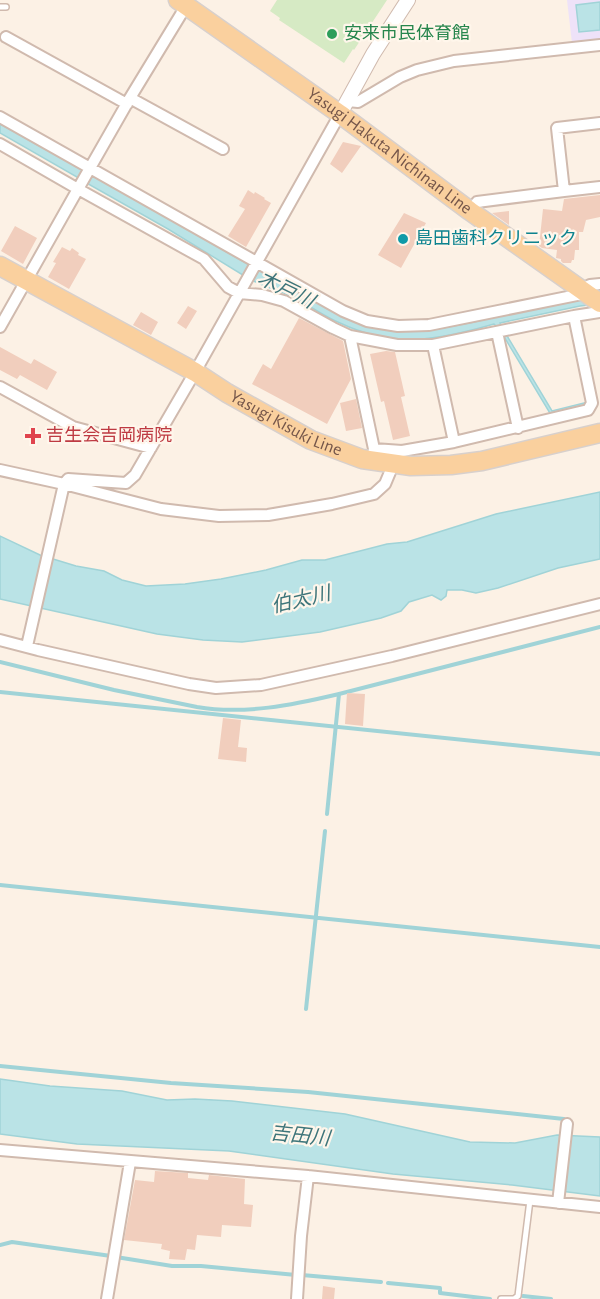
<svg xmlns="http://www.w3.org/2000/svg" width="600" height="1299" viewBox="0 0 600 1299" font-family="'Alegreya Sans','Noto Sans JP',sans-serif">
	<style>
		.education { fill: #eee2f8 }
		.green { fill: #d6eac4 }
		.water { fill: #bae3e6; stroke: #a0d3d7; stroke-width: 1.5 }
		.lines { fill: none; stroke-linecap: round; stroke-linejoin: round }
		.stream { stroke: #a0d3d7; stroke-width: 4 }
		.building { fill: #f1cebd }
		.service-casing { stroke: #d0baae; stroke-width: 8 }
		.minor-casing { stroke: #d0baae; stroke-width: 14 }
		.tertiary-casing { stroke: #d0baae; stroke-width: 16 }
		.primary-casing { stroke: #d8d0cc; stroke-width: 21 }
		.service { stroke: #fff; stroke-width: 5 }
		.minor { stroke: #fff; stroke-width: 10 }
		.tertiary { stroke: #fff; stroke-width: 14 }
		.primary { stroke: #fad09e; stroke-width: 18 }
		.leisure-dot { fill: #2e9e5b; stroke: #fff6eb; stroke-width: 2 }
		.culture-dot { fill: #0f9aa8; stroke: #fff6eb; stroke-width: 2 }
		.health-dot { fill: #e0444e; stroke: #fff6eb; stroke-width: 2 }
		.labels { text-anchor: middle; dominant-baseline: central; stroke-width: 4.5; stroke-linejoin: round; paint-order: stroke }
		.leisure-label { font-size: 18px; fill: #27864d; stroke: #fff6eb; text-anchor: start }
		.street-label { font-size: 18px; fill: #75564a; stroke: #fff6eb }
		.culture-label { font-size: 18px; fill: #0d838f; stroke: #fff6eb; text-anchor: start }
		.health-label { font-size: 18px; fill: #be3a42; stroke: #fff6eb; text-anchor: start }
		.water-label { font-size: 20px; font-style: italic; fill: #3e757a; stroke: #fff6eb }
	</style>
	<rect width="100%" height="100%" fill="#fcf1e5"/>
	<!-- education -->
	<path class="education" d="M567 0H600V40L572 43Z"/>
	<!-- green -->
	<path class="green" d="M277 0H387L354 50 353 49 344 63 279 20 280 18 270 11Z"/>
	<!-- water -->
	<path class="water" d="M600 2V30L579 32 576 5Z
		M0 124 86 172 82 180 0 133Z
		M88 173 253 267 246 277 168 229 83 181Z
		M254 268 358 322C406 337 447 329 495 317 525 310 555 304 586 297L596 304 580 306 500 323 502 327 498 328 494 324C439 340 395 349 340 323 323 316 308 304 291 296 277 290 262 286 248 278Z
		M506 334 552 411 588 402 587 406 551 415 503 335Z
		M600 492V559L558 568 498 588 476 593 462 590H447L446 596 441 600 432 595 409 602 401 611 381 618 320 632 242 642 203 640 157 634 0 599V536L40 555 76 566 104 571 122 580 146 586 185 584 221 579 266 570 302 560H325L387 544 407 542 496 514Z
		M0 1079 50 1086 122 1091 167 1100 195 1099 232 1101 345 1114 470 1142 515 1143 557 1135 600 1137V1196L512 1185 393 1174 229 1151 77 1144 0 1134Z"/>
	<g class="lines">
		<!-- stream -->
		<path class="stream" d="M0 662 114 690 197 707C244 715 293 705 339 694L600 627
			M0 692 600 754
			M327 814 339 694
			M0 885 600 947
			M306 1009 325 831
			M0 1066 171 1083 308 1092 564 1119
			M0 1245 12 1242 111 1256
			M116 1257 172 1266H201L296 1275
			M302 1275 381 1282
			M388 1283 440 1288V1293L490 1299
			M523 1296 551 1299"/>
	</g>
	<!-- building -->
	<path class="building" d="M343 142 361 146 342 173 330 164Z
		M248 190 254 194 255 192 265 198 264 199 271 203 246 247 228 236 245 209 239 206Z
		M600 195V217L586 220 583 232H579V250H575L574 260H572L571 263H563L561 261V259L556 258 557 250 542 248 539 246 543 209 562 211 564 199Z
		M509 211V225L492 213Z
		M404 213 426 223 401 268 378 255Z
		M15 226 37 238 23 264 1 251Z
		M62 247 70 251 72 248 79 253 78 255 86 259 69 289 48 277 56 263 53 262Z
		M188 306 197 311 186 329 177 323Z
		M141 312 158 322 151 335 133 325Z
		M299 318 343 341 351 379 327 424 252 384 263 364 271 369Z
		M0 347 31 364 34 359 57 372 47 390 20 375 17 379 0 370Z
		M386 351 395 352 405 396 401 397 410 436 393 440 384 401 381 402 370 354Z
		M356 399 362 428 346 431 340 403Z
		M347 693 365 694 363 726 345 724Z
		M223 718 241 720 238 747 247 748 246 762 218 759Z
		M155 1171 188 1173V1178L208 1180 209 1175 245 1179 244 1204 253 1205 251 1227 222 1225 221 1237 197 1235 195 1250 187 1249 185 1260 169 1259 170 1251 161 1249 162 1244 124 1240 135 1180 154 1182Z
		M323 1286 335 1288 334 1299H322Z"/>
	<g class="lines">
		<!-- service casing -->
		<g class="service-casing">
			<path id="service" d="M0 7H6
				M501 1299H514L518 1296 530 1200"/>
		</g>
		<!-- minor casing -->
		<g class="minor-casing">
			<path id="minor" d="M6 37 127 104
				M130 98 186 6
				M348 101 358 102 400 77 417 70 454 61 600 45
				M0 117 343 311 367 321 398 326 429 325 587 293
				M0 144 78 189 0 327
				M223 149 130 98 78 189 204 259 228 287 239 293 262 295 284 301 333 328 350 336 374 449 372 461
				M564 191 600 187
				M470 211 477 202 564 191 557 128 600 123
				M582 289 590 285 600 284
				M497 332 518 428
				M350 336 397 345H433L454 442 402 451 374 449
				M433 345 574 316
				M0 387 73 427 151 448
				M454 442 588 410 592 403 574 316 600 312
				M0 470 64 484 161 509 219 516 268 515 332 504 374 494 385 484 393 465
				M0 640 38 650 189 684 216 688 261 685 392 656 600 604
				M27 646 64 484 68 479 126 483 135 475 195 372 340 114
				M0 1150 308 1176 600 1207
				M558 1203 567 1124
				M107 1299 130 1162
				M297 1299 301 1236 308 1176"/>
		</g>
		<!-- tertiary casing -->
		<g class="tertiary-casing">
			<path id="tertiary" d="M340 114 373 54 408 0"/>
		</g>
		<!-- primary casing -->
		<g class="primary-casing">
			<g id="primary">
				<path id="s1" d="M178 0 340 114 470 211 600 303"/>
				<path id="s2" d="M0 266 195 372 227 393 311 440 362 459 411 466 451 465 482 461 600 433"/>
			</g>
		</g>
		<!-- service -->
		<use href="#service" class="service"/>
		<!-- minor -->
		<use href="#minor" class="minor"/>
		<!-- tertiary -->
		<use href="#tertiary" class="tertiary"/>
		<!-- primary -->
		<use href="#primary" class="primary"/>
	</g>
	<!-- markers -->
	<circle class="leisure-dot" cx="332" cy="34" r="6"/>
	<circle class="culture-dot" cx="403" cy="239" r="6"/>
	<path class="health-dot" d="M30 427h6v6h6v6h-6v6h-6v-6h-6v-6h6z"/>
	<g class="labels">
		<!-- leisure labels -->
		<g class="leisure-label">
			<text x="344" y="34">安来市民体育館</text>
		</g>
		<!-- street labels -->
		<g class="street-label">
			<text stroke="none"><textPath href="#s1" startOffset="260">Yasugi Hakuta Nichinan Line</textPath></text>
			<text stroke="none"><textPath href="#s2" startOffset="327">Yasugi Kisuki Line</textPath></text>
		</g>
		<!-- culture labels -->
		<g class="culture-label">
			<text x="415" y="239">島田歯科クリニック</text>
		</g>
		<!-- health labels -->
		<g class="health-label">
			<text x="46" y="436">吉生会吉岡病院</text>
		</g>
		<!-- water labels -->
		<g class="water-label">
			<text transform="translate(286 290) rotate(26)">木戸川</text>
			<text transform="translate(301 600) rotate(-13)">伯太川</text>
			<text transform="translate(300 1136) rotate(6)">吉田川</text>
		</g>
	</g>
</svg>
